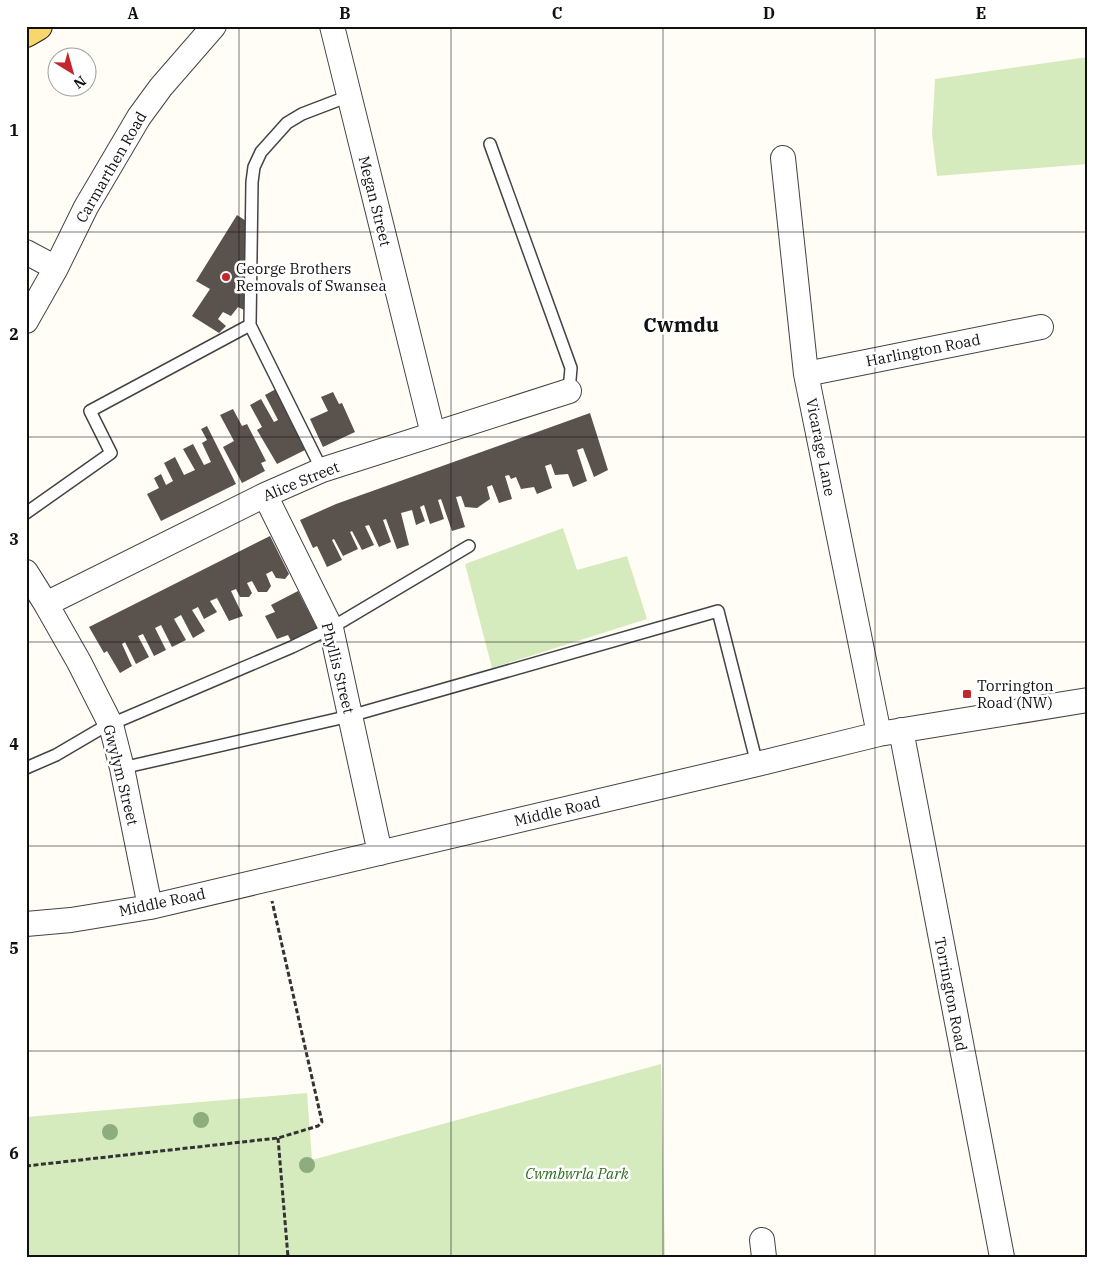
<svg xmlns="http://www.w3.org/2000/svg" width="1114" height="1283" viewBox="0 0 1114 1283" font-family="'IBM Plex Serif',serif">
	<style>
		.green { fill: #d5ebbd }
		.building { fill: #5a524d }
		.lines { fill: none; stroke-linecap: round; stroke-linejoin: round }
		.service-casing { stroke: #444; stroke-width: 14 }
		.minor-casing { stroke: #444; stroke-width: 26 }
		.primary-casing { stroke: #222; stroke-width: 30 }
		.path { stroke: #333; stroke-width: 3; stroke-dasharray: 5 2.5; stroke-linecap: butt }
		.service { stroke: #fff; stroke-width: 11 }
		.minor { stroke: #fff; stroke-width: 24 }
		.primary { stroke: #f9d66b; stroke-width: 28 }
		.tree { fill: #8dad7f }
		.grid { fill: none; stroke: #111; stroke-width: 1; stroke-opacity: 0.55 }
		.poi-dot { fill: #c4262e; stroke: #fff; stroke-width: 2 }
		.labels { text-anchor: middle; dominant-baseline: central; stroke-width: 5; stroke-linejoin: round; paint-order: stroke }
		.street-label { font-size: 15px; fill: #111; stroke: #fff }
		.poi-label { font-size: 15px; fill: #111; stroke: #fff; text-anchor: start }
		.park-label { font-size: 15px; font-style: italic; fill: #2f6b1f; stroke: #fff }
		.district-label { font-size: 20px; font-weight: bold; fill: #111; stroke: #fff }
		.neatline { fill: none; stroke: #111; stroke-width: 2 }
		.grid-label { font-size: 16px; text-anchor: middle; font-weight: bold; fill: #111 }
	</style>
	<rect width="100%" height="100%" fill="#fffdf5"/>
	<!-- green -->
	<path class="green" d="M1088 57V164L937 176 932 134 935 79Z
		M563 528 577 570 627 556 647 619 492 668 465 564Z
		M661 1064 665 1257H26V1117L307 1093 312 1160Z"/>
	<!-- building -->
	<path class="building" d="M237 215 249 223 246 311 238 307 231 316 223 312 218 319 226 326 219 333 192 316 210 289 196 281Z
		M276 389 307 449 277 464 257 430 262 427 250 405 261 399 274 422 278 420 265 395Z
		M333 392 339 404 342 403 355 432 323 447 310 419 328 411 321 397Z
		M233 409 242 426 247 424 266 461 261 463 265 471 242 483 223 447 234 441 220 415Z
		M590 413 608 470 594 477 583 448 577 450 587 481 573 487 568 474 555 475 551 464 545 466 552 488 537 494 534 487 521 489 516 477 511 479 509 475 505 476 512 499 499 503 492 485 487 487 490 499 477 508 465 507 461 496 456 497 465 527 452 531 441 499 438 500 444 519 430 524 424 505 420 507 425 521 416 525 412 510 401 513 409 545 397 549 386 519 383 520 391 542 379 547 369 525 365 526 374 545 362 550 352 531 350 532 358 549 343 556 334 539 332 540 342 560 327 567 317 546 313 548 300 520 336 504Z
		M207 426 236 484 161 521 147 494 159 488 154 478 161 474 166 485 173 481 164 463 175 457 184 475 195 470 183 449 193 444 204 465 211 462 202 443 207 440 201 429Z
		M270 536 289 574 285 579 276 578 272 571 266 574 271 586 267 592H258L252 581 247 583 252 593 249 597H240L236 589 231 591 243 616 229 621 217 598 210 601 217 612 204 619 198 607 192 610 205 631 193 638 181 615 174 619 186 640 172 647 161 625 155 628 166 650 154 656 143 634 138 636 149 657 136 664 125 642 122 644 132 666 120 673 107 651 104 653 89 627Z
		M298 591 318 630 292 643 288 635 277 639 265 616 275 612 271 605Z"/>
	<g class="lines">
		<!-- service casing -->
		<g class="service-casing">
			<path id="service" d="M490 144 571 368 569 391
				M322 470 250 325 252 182 254 167 261 152 287 123 302 114 349 96
				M26 513 111 453 90 411 250 325
				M26 768 56 755 102 728 292 647 331 628 469 546
				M122 768 350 716 718 611 757 764"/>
		</g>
		<!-- minor casing -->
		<g class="minor-casing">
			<path id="minor" d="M332 26 433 434
				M783 158 806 374 879 734
				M26 252 56 268
				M26 321 56 268 86 207 139 117 161 87 214 26
				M806 374 1041 327
				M265 495 331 628 380 853
				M26 572 46 604 79 662 111 725 122 768 150 907
				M46 604 265 495 322 470 569 391
				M901 730 1002 1257
				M26 924 71 920 150 907 757 764 879 734 1088 700
				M762 1240 764 1257"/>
		</g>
		<!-- primary casing -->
		<g class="primary-casing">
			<path id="primary" d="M26 33 38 26"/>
		</g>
		<!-- path -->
		<path class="path" d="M278 1138 288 1257
			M26 1166 278 1138 318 1126 322 1122 272 901"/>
		<!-- service -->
		<use href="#service" class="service"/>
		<!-- minor -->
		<use href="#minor" class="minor"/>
		<!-- primary -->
		<use href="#primary" class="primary"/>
	</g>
	<!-- trees -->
	<g class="tree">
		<circle cx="201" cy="1120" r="8"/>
		<circle cx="110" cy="1132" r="8"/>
		<circle cx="307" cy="1165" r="8"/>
	</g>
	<!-- grid -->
	<path class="grid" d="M239 26V1257M451 26V1257M663 26V1257M875 26V1257M26 232H1088M26 437H1088M26 642H1088M26 846H1088M26 1051H1088"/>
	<!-- markers -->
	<g class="poi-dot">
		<circle cx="226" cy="277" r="5"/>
		<rect x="962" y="689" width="10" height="10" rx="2.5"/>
	</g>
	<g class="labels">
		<!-- street labels -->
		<g class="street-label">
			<text transform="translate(111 167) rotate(-60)">Carmarthen Road</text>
			<text transform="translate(375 201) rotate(76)">Megan Street</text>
			<text transform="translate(923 350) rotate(-11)">Harlington Road</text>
			<text transform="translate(821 447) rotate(79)">Vicarage Lane</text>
			<text transform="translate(301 481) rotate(-22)">Alice Street</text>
			<text transform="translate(338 668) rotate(76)">Phyllis Street</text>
			<text transform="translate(121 775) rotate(76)">Gwylym Street</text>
			<text transform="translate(557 811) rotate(-13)">Middle Road</text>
			<text transform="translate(162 902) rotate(-12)">Middle Road</text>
			<text transform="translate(951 994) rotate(79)">Torrington Road</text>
		</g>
		<!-- poi labels -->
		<g class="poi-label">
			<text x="236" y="268">George Brothers<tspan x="236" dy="17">Removals of Swansea</tspan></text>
			<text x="977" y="685">Torrington<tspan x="977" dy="17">Road (NW)</tspan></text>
		</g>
		<!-- park labels -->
		<g class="park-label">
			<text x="577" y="1173">Cwmbwrla Park</text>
		</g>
		<!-- district labels -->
		<g class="district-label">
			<text x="681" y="324">Cwmdu</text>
		</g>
	</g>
	<!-- border -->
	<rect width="1114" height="1283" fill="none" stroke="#ffffff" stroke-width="55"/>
	<!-- north arrow -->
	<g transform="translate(72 72) rotate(143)"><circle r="24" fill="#ffffff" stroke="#a0a0a0"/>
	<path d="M0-4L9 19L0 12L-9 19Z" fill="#c4262e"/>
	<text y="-8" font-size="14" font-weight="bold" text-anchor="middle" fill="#111111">N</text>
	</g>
	<rect x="28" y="28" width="1058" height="1228" class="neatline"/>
	<g class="grid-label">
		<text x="133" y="19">A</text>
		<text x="345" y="19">B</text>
		<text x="557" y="19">C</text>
		<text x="769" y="19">D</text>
		<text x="981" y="19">E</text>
		<text x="14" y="136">1</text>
		<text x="14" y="340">2</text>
		<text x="14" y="545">3</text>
		<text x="14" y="750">4</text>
		<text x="14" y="954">5</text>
		<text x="14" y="1159">6</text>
	</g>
</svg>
